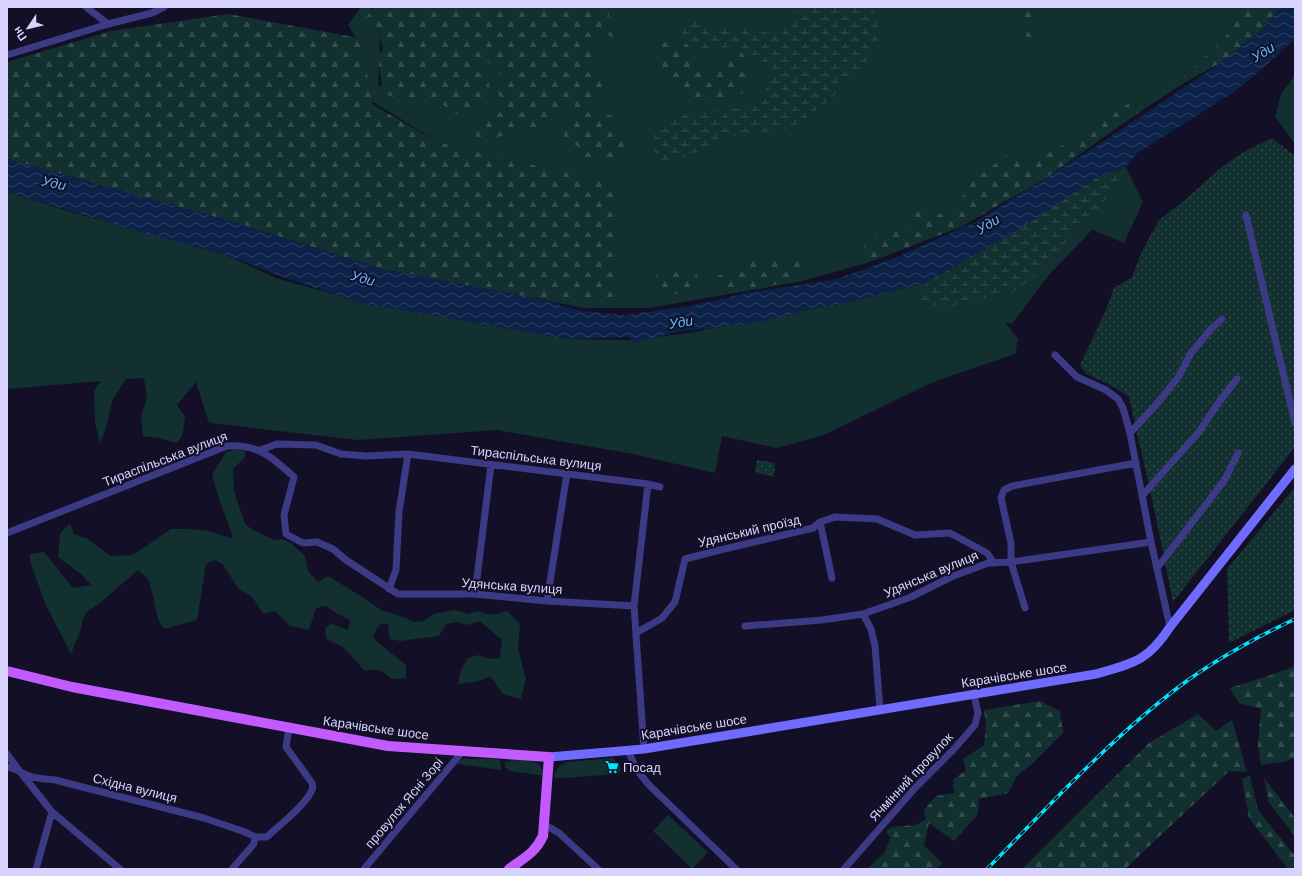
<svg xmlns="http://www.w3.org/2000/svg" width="1302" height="876" viewBox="0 0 1302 876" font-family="'DM Sans',sans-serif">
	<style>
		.grass { fill: #12302f }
		.forest { fill: url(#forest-firs) }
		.wetland { fill: url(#wetland-marsh) }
		.park { fill: url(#park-dots) }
		.water { fill: url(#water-waves) }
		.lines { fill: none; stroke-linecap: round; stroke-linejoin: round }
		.minor { stroke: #3d3a85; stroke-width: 7 }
		.secondary { stroke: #6f6bff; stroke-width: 9 }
		.primary { stroke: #c25bff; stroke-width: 10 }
		.rail-casing { stroke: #00e5ff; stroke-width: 3.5 }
		.rail { stroke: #130f26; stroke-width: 2; stroke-dasharray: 6; stroke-linecap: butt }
		.labels { text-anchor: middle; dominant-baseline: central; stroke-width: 4; stroke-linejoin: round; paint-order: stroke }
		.street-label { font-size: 13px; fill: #d9d4ff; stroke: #130f26 }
		.poi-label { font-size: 13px; fill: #d9d4ff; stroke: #130f26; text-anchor: start }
		.water-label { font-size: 14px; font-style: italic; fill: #62b6ff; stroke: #130f26 }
	</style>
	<defs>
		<pattern id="forest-firs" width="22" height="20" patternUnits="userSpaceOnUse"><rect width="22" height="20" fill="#12302f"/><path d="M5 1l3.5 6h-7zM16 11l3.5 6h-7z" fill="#344d4e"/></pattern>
		<pattern id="wetland-marsh" width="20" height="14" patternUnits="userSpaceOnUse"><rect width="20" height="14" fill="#12302f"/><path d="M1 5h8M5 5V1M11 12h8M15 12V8" fill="none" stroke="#344d4e"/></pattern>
		<pattern id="park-dots" width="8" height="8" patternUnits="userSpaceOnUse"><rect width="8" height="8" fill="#12302f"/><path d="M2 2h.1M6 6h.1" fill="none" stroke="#344d4e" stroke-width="1.8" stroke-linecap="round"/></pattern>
		<pattern id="water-waves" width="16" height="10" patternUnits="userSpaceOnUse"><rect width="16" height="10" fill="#0c2248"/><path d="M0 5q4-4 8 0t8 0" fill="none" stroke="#2f4163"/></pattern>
	</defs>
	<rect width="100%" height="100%" fill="#130f26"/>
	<!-- grass -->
	<path class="grass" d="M361 7H371L380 39 378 85 400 96 377 7H1256L1224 57 1141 111 867 263 798 282 649 308H583L538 299 610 279 463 148 438 142 373 102 355 37 348 25Z
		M1295 75V144L1275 117 1281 94Z
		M1126 167 1143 202 1124 243 1092 230 1048 276 1012 324 1005 322 1018 339 1015 354 933 382 824 435 777 448 722 436 715 473 633 454 497 430 358 440 209 423 196 382 177 405 185 417 182 437 176 443 159 438 143 436 141 417 147 397 144 378 126 379 112 401 107 425 100 443 95 423 94 391 101 381 7 389V192L71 212 226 255 276 278 340 296 489 325 568 339 631 340 689 333 927 282 1091 181Z
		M236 449 245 451V457L233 469 234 491 245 524 253 530 274 540 283 539 292 544 305 556 308 571 318 582 328 576 367 600 382 611 389 612 415 622 424 621 433 614 455 610 468 614 477 611 492 615 507 611 520 624 518 649 526 679 521 699 503 694 490 676 479 681 458 684 461 669 468 658 478 655 490 659 500 658 502 640 480 621 467 625 457 622 446 624 439 636 400 641 390 639 388 624H380L373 635 376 641 406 665V678L392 679C382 670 378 668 365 671L343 647 326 639 325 629 330 623 348 630 350 620 337 614 326 606 316 608 309 630 290 626 275 611 263 614 253 598 238 588 223 565 215 560 206 564 197 620 164 629 158 619 153 596 148 579 138 570 100 603 88 611 83 618 81 629 71 654 45 603 30 561V554L44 552 73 588 91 585 82 575 58 557 60 533 70 523 74 534 88 539 111 556 133 555 171 529H190L209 531 233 539 231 531 219 499 212 475 226 452Z
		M612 758 619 764 621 770 617 774 565 778H554C555 769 559 766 566 762Z
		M464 759H498L501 762V770L457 764 459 761Z
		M517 760C530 761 542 759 544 776L511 771 505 768V763L509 761Z
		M668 815 708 852 692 869 653 831Z"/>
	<!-- forest -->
	<path class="forest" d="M374 7H610L609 15 617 34 613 39 606 32 600 36 589 62C595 67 601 72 603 80 604 85 603 91 604 96L596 104 594 110 612 116V130C620 136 625 142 625 152L617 162 572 158 581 148 565 140 564 133 577 100 590 87 586 83 572 96 549 127 534 134 527 133 524 128C509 135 496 138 479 140L472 128 480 119 509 108 495 90 500 81 510 73 514 68 506 69 493 77 495 64 482 62C486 75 491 86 491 100L477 112 464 118 450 110 438 101 430 103 417 100H398L383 92 378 57 383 49 378 29 366 17Z
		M1011 7H1046L1032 16 1036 54Z
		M1246 7H1281L1262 29 1225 60 1165 94 1224 39Z
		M228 14 360 38 373 105 438 142 616 185 613 302 535 298 382 269 237 223 7 159V62L111 31Z
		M656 41 687 44 701 65 706 84 714 80 712 67 741 51 746 59 747 92 693 107 657 72Z
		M1132 101 1141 111 1049 176 961 227 867 263 856 253 893 222 899 231 910 226 911 214 920 206 932 216 957 209 967 185 1005 156 1024 162 1080 138Z
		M801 257 811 263 804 277 759 289 717 291 716 276 745 271 744 259 774 260Z
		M696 268 700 291 656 296V273Z
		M1295 666V758L1283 762 1261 765 1258 745 1261 709 1239 703 1230 688 1271 675Z
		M1040 701 1060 711 1063 733 1033 763 1017 776 1008 793 979 799 978 814 954 841 929 823 924 845 942 863 937 869H867L886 851 890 838 886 831 892 827 916 825 926 819 924 810 936 796 954 793 953 780 966 770 963 759 984 745 986 725 984 710Z
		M1198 714 1216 731 1232 720 1247 772 1229 771 1125 869H1022L1149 743Z
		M1250 776 1258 810 1295 856V869H1288L1249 818 1242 779Z
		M1264 778 1295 818V836L1269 803Z"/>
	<!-- wetland -->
	<path class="wetland" d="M819 7H870L881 20 877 45 870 57 832 98 796 125 775 133 761 131 720 139 703 149 681 159 661 160 650 145 658 128 672 115 749 107 761 101 766 89 774 66H761L733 47 696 49 680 31 683 22 699 16 712 33 722 25 782 35 792 13Z
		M1126 167 1100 208 1069 237 1040 273 1015 291 949 307 920 304 927 282 981 251 1042 215 1096 178Z"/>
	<!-- park -->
	<path class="park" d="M1272 138 1295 156V447L1173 602 1155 513 1129 397 1116 388 1085 373 1080 365 1105 312 1114 288 1132 277 1142 251 1159 220 1186 199 1223 166 1247 150Z
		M757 460 775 463 774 477 755 472Z
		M1295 487V610L1229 643 1227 569Z"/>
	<!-- water -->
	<path class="water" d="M1281 7H1295V39L1260 71 1234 92 1136 154 1126 167 1096 178 1042 215 981 251 927 282 856 301 808 310 756 323 676 332 638 342 634 344 629 337 568 339 361 303 283 277 226 255 155 236 7 192V159L237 223 382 269 535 298 581 311 625 315 690 306 747 293 837 279 897 257 975 222 1095 147 1225 60 1262 29Z"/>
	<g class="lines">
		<!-- minor -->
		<path class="minor" d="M86 7 108 24
			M7 55 108 24 152 13 164 7
			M1246 215 1295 423
			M1055 355 1077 377 1106 390 1118 399 1123 408 1130 433 1151 542 1170 627
			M1130 433 1156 405 1179 376 1191 353 1211 329 1222 319
			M260 450 277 444 316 445 341 454 366 456 408 454 648 484 660 487
			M1142 496 1199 432 1219 402 1237 379
			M820 522 832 578
			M7 533 227 446C258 444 272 457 294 477L284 515 286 534 303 543 317 542 333 549 346 560 398 594H475L547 601 634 606
			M1157 568 1224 481 1238 453
			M389 589 396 570 399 512 408 454
			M475 594 491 465
			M547 601 567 473
			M1025 608 1011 562V543L1001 498 1004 490 1012 486 1136 463
			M863 614 871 629 875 646 880 710
			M745 626 822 620 863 614 911 597 951 577 988 563 1011 562 1151 542
			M636 633 662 618 675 602 685 559 716 551 813 528 820 522 835 517 877 519 915 535 950 533 987 553 994 563
			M644 749 634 606 648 484
			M628 751 637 770 649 785 736 869
			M7 754 18 769 52 812 120 869
			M7 767C15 768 21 773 29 776 37 779 46 779 55 780L204 818 245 832 256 837
			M544 824 559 833 598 869
			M36 869 52 812
			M232 869 253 845 256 837H266L269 835C281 824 304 806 311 792 313 789 313 786 312 783L286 747 289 727
			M364 869 462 752
			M844 869 859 852 915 788 954 749 975 725 978 713 974 695"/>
		<!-- secondary -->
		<path class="secondary" d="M549 757 644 749 1096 674C1134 663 1148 661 1170 627L1295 469"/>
		<!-- primary -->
		<path class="primary" d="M7 671 72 687 388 746 549 757 543 836C535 853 524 858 509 869"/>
		<!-- rail casing -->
		<g class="rail-casing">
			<path id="rail" d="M987 869C1049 806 1110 739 1180 686 1216 659 1255 638 1295 619"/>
		</g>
		<!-- rail -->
		<use href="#rail" class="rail"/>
	</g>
	<!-- icons -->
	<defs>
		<g id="supermarket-bare" transform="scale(1.08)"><path d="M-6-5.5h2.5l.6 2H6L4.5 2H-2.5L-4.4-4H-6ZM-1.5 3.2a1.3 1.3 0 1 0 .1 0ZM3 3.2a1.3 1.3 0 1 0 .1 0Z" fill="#00e5ff" stroke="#130f26" stroke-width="2.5" paint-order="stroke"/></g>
	</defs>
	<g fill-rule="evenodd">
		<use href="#supermarket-bare" x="612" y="767"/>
	</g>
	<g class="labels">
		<!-- street labels -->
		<g class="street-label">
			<text transform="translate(536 458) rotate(7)">Тираспільська вулиця</text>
			<text transform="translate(165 459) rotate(-21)">Тираспільська вулиця</text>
			<text transform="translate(749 531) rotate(-13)">Удянський проїзд</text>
			<text transform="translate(931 574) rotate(-23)">Удянська вулиця</text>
			<text transform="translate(512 586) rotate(4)">Удянська вулиця</text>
			<text transform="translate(1014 675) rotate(-9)">Карачівське шосе</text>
			<text transform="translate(694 727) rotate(-9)">Карачівське шосе</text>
			<text transform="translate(376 728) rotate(8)">Карачівське шосе</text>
			<text transform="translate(911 777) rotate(-47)">Ячмінний провулок</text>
			<text transform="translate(135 788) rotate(14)">Східна вулиця</text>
			<text transform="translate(404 803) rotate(-50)">провулок Ясні Зорі</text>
		</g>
		<!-- poi labels -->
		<g class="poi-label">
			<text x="623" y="767">Посад</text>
		</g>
		<!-- water labels -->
		<g class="water-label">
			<text transform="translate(1263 52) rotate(-32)">Уди</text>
			<text transform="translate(54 183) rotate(13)">Уди</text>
			<text transform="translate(988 224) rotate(-32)">Уди</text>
			<text transform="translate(363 278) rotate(16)">Уди</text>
			<text transform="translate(681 322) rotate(-9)">Уди</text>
		</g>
	</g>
	<!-- border -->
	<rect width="1302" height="876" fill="none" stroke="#d9d4ff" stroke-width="16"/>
	<!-- north arrow -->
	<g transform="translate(28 28) rotate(235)" stroke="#130f26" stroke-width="3" paint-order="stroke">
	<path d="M0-3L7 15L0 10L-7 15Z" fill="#d9d4ff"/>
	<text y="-6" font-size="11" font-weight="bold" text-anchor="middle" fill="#d9d4ff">Пн</text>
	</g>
</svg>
